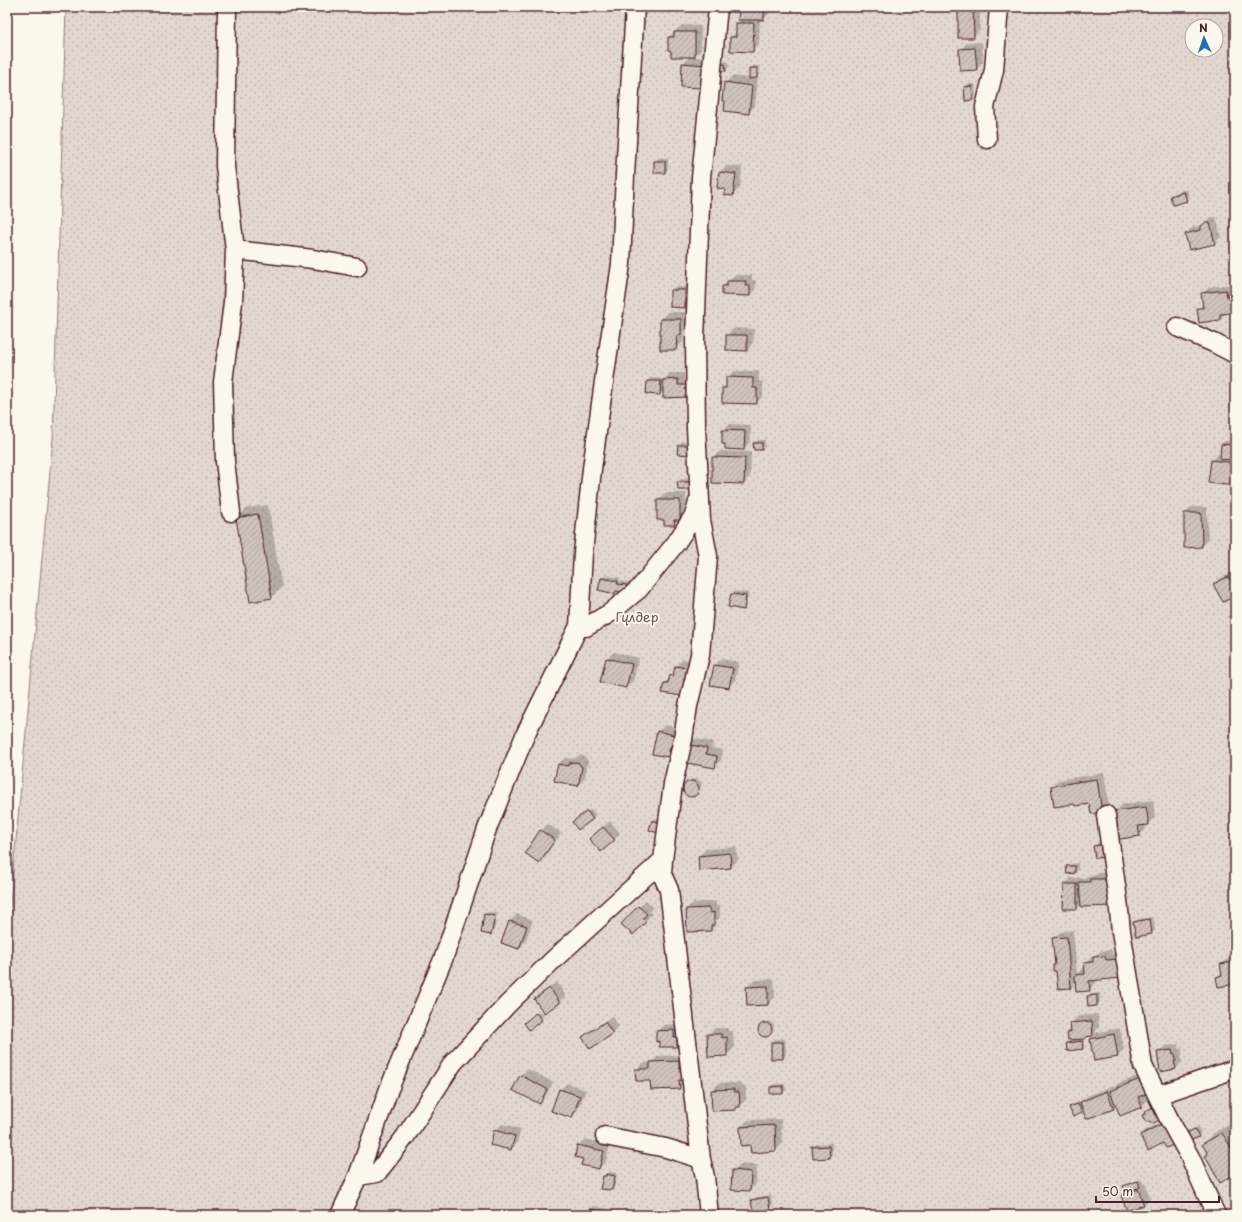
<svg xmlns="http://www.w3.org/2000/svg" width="1242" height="1222" viewBox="0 0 1242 1222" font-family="'Playpen Sans',sans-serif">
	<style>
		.park { fill: url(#park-dots); stroke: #967b7e; fill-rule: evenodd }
		.shadow { fill: #0003 }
		.building { fill: url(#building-hatch); stroke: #4a1f2b }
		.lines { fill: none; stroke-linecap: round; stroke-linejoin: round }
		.minor-casing { stroke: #4a1f2b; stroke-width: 21 }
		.minor { stroke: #fbf7ec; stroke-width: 18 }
		.labels { text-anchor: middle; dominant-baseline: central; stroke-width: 4; stroke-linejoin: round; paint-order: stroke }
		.park-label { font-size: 13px; fill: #704d54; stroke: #fbf7ec }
	</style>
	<defs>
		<pattern id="park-dots" width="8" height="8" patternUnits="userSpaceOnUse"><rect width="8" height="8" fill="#e2d7d0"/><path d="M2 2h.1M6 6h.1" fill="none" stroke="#c3b8b3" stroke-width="1.8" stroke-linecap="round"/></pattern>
		<pattern id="building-hatch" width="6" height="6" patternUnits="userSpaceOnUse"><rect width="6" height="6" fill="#cfc2bc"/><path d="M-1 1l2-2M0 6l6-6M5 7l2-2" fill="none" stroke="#b3a6a2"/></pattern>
	</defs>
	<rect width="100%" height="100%" fill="#fbf7ec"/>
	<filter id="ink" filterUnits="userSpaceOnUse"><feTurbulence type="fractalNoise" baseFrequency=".025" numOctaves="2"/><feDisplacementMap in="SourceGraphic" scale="8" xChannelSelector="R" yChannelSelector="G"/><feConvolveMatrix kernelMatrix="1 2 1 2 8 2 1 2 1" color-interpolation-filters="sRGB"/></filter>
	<g filter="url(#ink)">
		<!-- park -->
		<path class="park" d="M66 7H1235V1215H7V937L53 439ZM1192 26H1216V50H1192Z"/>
		<!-- shadow -->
		<path class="shadow" d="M740 7H770V13L763 19H760L759 44 752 50 731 37 737 31V23L742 19Z
			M961 7H980V30L973 37 959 9Z
			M682 25 701 26V50L693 57 712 59V65L683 64 690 56 669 37Z
			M982 42 983 62 976 69 960 50 967 43Z
			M722 62H728L729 67 725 70 719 66Z
			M753 66H760V74L756 79H758L755 106 748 113 725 83 732 76 750 78V69Z
			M968 84H975L976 96 973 99 965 87Z
			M658 158H668V169L665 172 655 161Z
			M727 166 742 167 740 188 733 195 720 172Z
			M1187 189 1189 197 1186 200 1172 196 1175 193Z
			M1212 217H1216L1221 237 1214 243 1186 234 1193 227 1204 225Z
			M735 275H752V280H756V288L750 295 723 294V286Z
			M1232 284 1233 290H1235V307L1230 312H1227L1220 319 1199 309 1204 303 1203 293 1209 287Z
			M675 287H688L687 304 684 307 671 290Z
			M668 312H688V327L683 332V342L676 349 661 319Z
			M734 328 754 329 753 343 747 350 727 335Z
			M734 371H759V382L763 381V396L756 403 723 388 727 384V378Z
			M670 373H684V379L695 378V390H664L660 394 648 381 651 378 665 379Z
			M730 424 751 425 750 442 744 449 723 431Z
			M758 440H765V446L762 449 754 443Z
			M1225 441 1235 442V485L1212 461 1218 454 1221 455 1222 444Z
			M682 442H692L678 453 679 445Z
			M720 451 751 452 750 476 744 483 713 458Z
			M681 479H695V485L678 483Z
			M665 493H686V512L674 524 665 519 658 500Z
			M268 505 282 587 272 597 251 601 237 519 247 508Z
			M1191 507H1207L1208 540 1202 546 1185 514Z
			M1235 571V595L1215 584 1221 578Z
			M605 575 620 578V581L629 583 628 589 617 590 615 593 602 578Z
			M735 591 749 593 746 606 743 609 732 594Z
			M614 652 639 658 633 681 626 687 607 658Z
			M683 659 698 662 689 688 665 683 675 671 676 666Z
			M722 659 739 662 735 680 729 687 715 665Z
			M665 725 684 729 674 749 668 756 658 732Z
			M692 738 713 742 712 748 723 750 721 760 714 767 686 745Z
			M581 755 585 757 588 761 585 778 578 785 558 764 565 758 575 759 578 756Z
			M1104 773 1109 805 1102 811 1090 803H1075L1052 786 1058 780Z
			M692 779H697L700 781 702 785 698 791 695 795H689L685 793V786Z
			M1153 800 1155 817 1149 824H1145L1146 829 1139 835 1113 827 1118 822 1116 811 1123 804Z
			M591 809 596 815 579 829 577 819Z
			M656 818 663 820 661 828 653 821Z
			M610 821 620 833 614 840 597 832Z
			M548 824 561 833 546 855 539 861 541 831Z
			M1109 842 1096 857 1094 846 1097 843Z
			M736 847 738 860 731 867 699 856 706 849Z
			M1078 863V869L1075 872 1067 867 1071 864Z
			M1111 872 1118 875 1077 908 1065 884 1071 878H1085L1087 876 1096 875 1098 873Z
			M646 900 653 907 649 912 652 914 633 934 623 924Z
			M716 901V906H720V917L717 920V923L711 930 687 909 693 903Z
			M488 912 497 913 494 931 491 934 485 915Z
			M517 914 533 920 525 942 519 948 503 943 510 921Z
			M1153 917 1155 930 1152 933 1134 923 1138 919Z
			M1073 930 1077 974 1083 968H1085V964L1091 957H1095L1101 951 1112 950V954L1127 953 1096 980V983L1089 990 1076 981 1071 987 1054 966 1055 964 1053 938 1060 932Z
			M1235 957V983L1218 977 1222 972 1221 965 1228 958Z
			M774 979 775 997 768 1004 747 987 754 980Z
			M557 982 566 996 559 1002 536 999 542 992Z
			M1100 993V1002L1097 1005 1089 1006 1088 997 1091 994Z
			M540 1011 544 1016 541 1019 528 1020Z
			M1098 1014 1099 1028 1094 1033 1120 1028 1124 1049 1118 1056 1091 1039 1096 1035H1087L1085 1038V1045L1082 1048 1067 1044 1071 1039 1068 1033 1072 1029 1071 1023 1078 1016Z
			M612 1016 619 1026 612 1033 583 1037 590 1031Z
			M768 1021 771 1022 774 1025V1028L766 1036H762L760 1033V1028Z
			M680 1024 684 1039 677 1046 660 1040 657 1031 664 1025Z
			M715 1028H728V1031H733L734 1048 727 1055 708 1035Z
			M775 1039H785L786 1055 783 1058 772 1043Z
			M1179 1044V1049L1182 1048V1054L1181 1055 1182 1062 1175 1069 1158 1053 1165 1046Z
			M685 1055 686 1081 679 1088 651 1080 636 1070 643 1063H651L658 1056Z
			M528 1069 553 1082 546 1096 539 1103 514 1089 521 1075Z
			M1151 1071 1145 1093 1148 1100 1141 1107 1116 1105 1113 1108 1084 1110 1081 1113 1070 1107 1073 1104 1082 1101 1087 1096 1114 1085V1087L1117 1084Z
			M567 1083 586 1090 578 1110 572 1117 560 1090Z
			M719 1083H740L741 1086H746V1100L735 1109 712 1090Z
			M774 1084H785L786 1090 782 1093 771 1087Z
			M1171 1117 1164 1142 1141 1135 1148 1129Z
			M781 1119 782 1144 776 1150 751 1144 741 1127 748 1120Z
			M1232 1123 1235 1128V1173L1206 1156 1209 1153 1204 1144 1214 1133Z
			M502 1124 521 1129 517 1143 511 1149 495 1131Z
			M1198 1126 1201 1133 1198 1136 1189 1132Z
			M585 1139 610 1145 606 1162 599 1168 584 1158 578 1146Z
			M832 1143V1154L829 1157 813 1147 816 1144Z
			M740 1164 757 1165 756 1184 749 1190 733 1171Z
			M610 1172 617 1173 615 1186 612 1189 604 1176Z
			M1141 1179 1143 1184 1145 1183 1150 1198 1144 1204 1123 1196 1127 1192 1125 1187 1128 1184Z
			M771 1195 772 1206 769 1209 753 1200 756 1197Z
			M594 1206 609 1209 608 1215H590L591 1209Z"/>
		<!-- building -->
		<path class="building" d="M739 7H764V20H738Z
			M973 8 974 38H958V9Z
			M736 23H754L753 52 730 51V37H736Z
			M674 32H695V57H671V51L668 50V37H674Z
			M975 48 977 70 960 71 959 49Z
			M682 63 706 65 702 88 681 87Z
			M725 64 726 71H718V65Z
			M749 68H757V78L749 79Z
			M724 82 752 86 749 114 724 111 725 101H722Z
			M972 86 973 100 965 101 964 87Z
			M654 161H665V173H654Z
			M719 172 736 174 733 196 724 195 725 189 717 188Z
			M1184 192 1187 201 1173 205 1170 196Z
			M1205 223H1210L1215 244 1189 250 1185 234 1201 230V226Z
			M727 281H746L745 286H750V296L722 295V286H727Z
			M670 290H685V308L670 307Z
			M1226 290 1227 297 1234 296 1235 304H1230L1231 313 1220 314V320L1199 323 1197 308H1203L1201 293Z
			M660 319H681V335H677L676 350H660Z
			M726 335H747V351L726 350Z
			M726 377 753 378V388H757V404L722 403V388H726Z
			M678 379V385H689V397L663 398V380Z
			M647 381H661L660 395 646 394Z
			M722 430 745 431 744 450 725 449V444H722Z
			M753 443H762V450H754Z
			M1221 444 1233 445 1232 460 1220 459Z
			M678 445H689V455L677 454Z
			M712 457 745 458 744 484 712 483Z
			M1211 460 1235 463V486L1208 483Z
			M677 482H692L693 490H678Z
			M657 500H680V520H674L675 525H664V520H657Z
			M1184 513H1201L1202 547 1184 548Z
			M258 514 272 598 250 602 236 518Z
			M1228 577 1231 582 1235 579V596L1223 602 1213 584Z
			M601 578 618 581 617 584 627 585 625 593 616 591 615 594 598 590Z
			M731 594 746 596 744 610 728 607Z
			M606 658 632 664 626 688 600 682Z
			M714 665 733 668 729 688 710 685Z
			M675 666 692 669 682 696 662 693 664 683H668L670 675 673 676Z
			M657 731 678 736 675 748 670 747 668 757 652 754Z
			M685 744 707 748 706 754 717 756 715 768 681 762Z
			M574 762 579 763 582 768 578 786 554 781 558 764 568 766 570 763Z
			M1097 779 1102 812 1091 814 1089 804 1075 806 1074 804 1054 807 1051 786Z
			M683 789a8 8 0 1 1 16 0a8 8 0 1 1-16 0Z
			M1146 807 1149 825 1138 826 1140 836 1114 840 1112 826H1117L1115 811Z
			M587 811 593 819 578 830 572 822Z
			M652 820 661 823 658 833 649 830Z
			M603 827 615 840 601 852 589 839Z
			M540 830 555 840 539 863 525 853Z
			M1107 844 1108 857 1095 858 1093 846Z
			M730 853 731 868 699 871 698 856Z
			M1066 866H1075V873L1067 874Z
			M1090 879H1105V881H1112L1113 906 1081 907 1079 882H1090Z
			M1064 884H1077V909H1063Z
			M638 906 647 914 643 919 646 922 633 935 621 924Z
			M709 908 710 913 714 912V925H711V931L687 932 686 909Z
			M484 914 495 916 491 935 481 933Z
			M1150 919 1152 934 1136 937 1133 922Z
			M509 921 527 926 519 949 501 943Z
			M1067 937 1071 988 1058 989 1056 971H1053V965H1055L1052 938Z
			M1105 956 1106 960 1120 959 1122 978 1089 981 1090 991 1076 992 1075 975 1085 974 1084 963 1093 962V957Z
			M1235 962V984L1218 987 1216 977 1222 975 1220 964Z
			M768 986V1005L747 1006 746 987Z
			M550 988 560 1003 544 1013 534 999Z
			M1097 995V1006L1088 1007 1087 996Z
			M536 1013 542 1020 529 1030 524 1023Z
			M1092 1021 1093 1036 1085 1037V1039L1068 1040 1067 1032H1071L1070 1023Z
			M605 1022 613 1034 590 1049 582 1037Z
			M758 1030a7 7 0 1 1 14 0a7 7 0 1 1-14 0Z
			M674 1030V1037H677V1047H659V1041L656 1042V1031Z
			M707 1034H721L722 1038 727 1037V1056L708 1057Z
			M1114 1034 1118 1057 1094 1061 1090 1039Z
			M1082 1041 1083 1049 1067 1051 1066 1043Z
			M771 1042H783V1059H771Z
			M1172 1050 1173 1055 1175 1054 1176 1061H1174L1176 1069 1160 1072 1157 1052Z
			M679 1061V1068H683V1080H679L680 1089 651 1090 650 1081H636L635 1069H650V1062Z
			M520 1075 547 1089 540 1104 512 1090Z
			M1145 1077 1151 1092 1138 1097 1142 1107 1120 1116 1110 1091Z
			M783 1086V1094H770V1087Z
			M559 1089 580 1096 572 1118 551 1111Z
			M734 1089V1092H739L740 1107H736V1110L712 1111 711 1090Z
			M1107 1091 1114 1109 1086 1119 1080 1102Z
			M1078 1104 1082 1113 1073 1117 1069 1107Z
			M1156 1105 1163 1118 1152 1124 1150 1121 1146 1122 1142 1115 1145 1114 1144 1112Z
			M1164 1123 1173 1145 1166 1148 1163 1143 1148 1151 1140 1135Z
			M775 1125 776 1151 751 1153 750 1145 741 1146 740 1127Z
			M1195 1129 1199 1137 1191 1140 1188 1132Z
			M494 1130 515 1136 511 1150 490 1145Z
			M1222 1133 1235 1154V1174L1220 1183 1205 1156 1208 1154 1202 1144Z
			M577 1145 604 1151 599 1169 581 1165 583 1159 575 1157Z
			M829 1146 830 1158 813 1159 812 1147Z
			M732 1170 751 1172 750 1191 731 1190Z
			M606 1174 615 1176 612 1190 600 1189 603 1176H606Z
			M1138 1181 1140 1187 1126 1193 1123 1186Z
			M1138 1189 1144 1205 1127 1211 1121 1196Z
			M768 1197 770 1210 753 1212 751 1200Z
			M590 1209 607 1212 606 1215H589Z"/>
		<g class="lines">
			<!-- minor casing -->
			<g class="minor-casing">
				<path id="minor" d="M227 7 225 166 235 250 313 259 357 267
					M987 139 985 107 994 70 999 7
					M1177 327 1214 343 1235 354
					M231 512 225 461 223 382 233 302 235 250
					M579 626 586 627 610 613 639 589 676 543 695 514 698 502
					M1106 815 1118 900 1121 931 1143 1066 1170 1121 1190 1157 1216 1215
					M1158 1095 1235 1069
					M605 1136 666 1148 701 1159
					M358 1176 377 1173 405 1137 453 1063 507 1005 553 960 663 860
					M340 1215 358 1176 389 1089 444 957 487 829 526 733 579 626 583 553 592 469 606 367 621 264 625 175 635 7
					M709 1215 705 1177 701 1159 669 890 662 874 663 860 673 784 683 739 688 706 700 655 708 556 701 520 699 482 696 428 695 340 701 178 718 7"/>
			</g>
			<!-- minor -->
			<use href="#minor" class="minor"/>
		</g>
	</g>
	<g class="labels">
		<!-- park labels -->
		<g class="park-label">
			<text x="637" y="616">Гүлдер</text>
		</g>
	</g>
	<!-- margin -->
	<rect width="1242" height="1222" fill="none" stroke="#fbf7ec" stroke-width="24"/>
	<rect x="12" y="12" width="1218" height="1198" fill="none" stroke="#4a1f2b" stroke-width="1.5" filter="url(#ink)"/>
	<!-- north arrow -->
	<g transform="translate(1204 38) rotate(357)"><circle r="19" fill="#fbf7ec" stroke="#b4a19f"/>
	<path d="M0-3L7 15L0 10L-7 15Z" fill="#1f6fb2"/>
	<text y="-6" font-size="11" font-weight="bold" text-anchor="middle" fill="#4a1f2b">N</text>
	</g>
	<!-- scale -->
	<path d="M1096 1196v6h123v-6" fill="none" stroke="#4a1f2b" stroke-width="2"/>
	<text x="1102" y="1196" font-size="12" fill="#4a1f2b" stroke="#fbf7ec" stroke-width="3" paint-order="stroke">50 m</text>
</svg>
